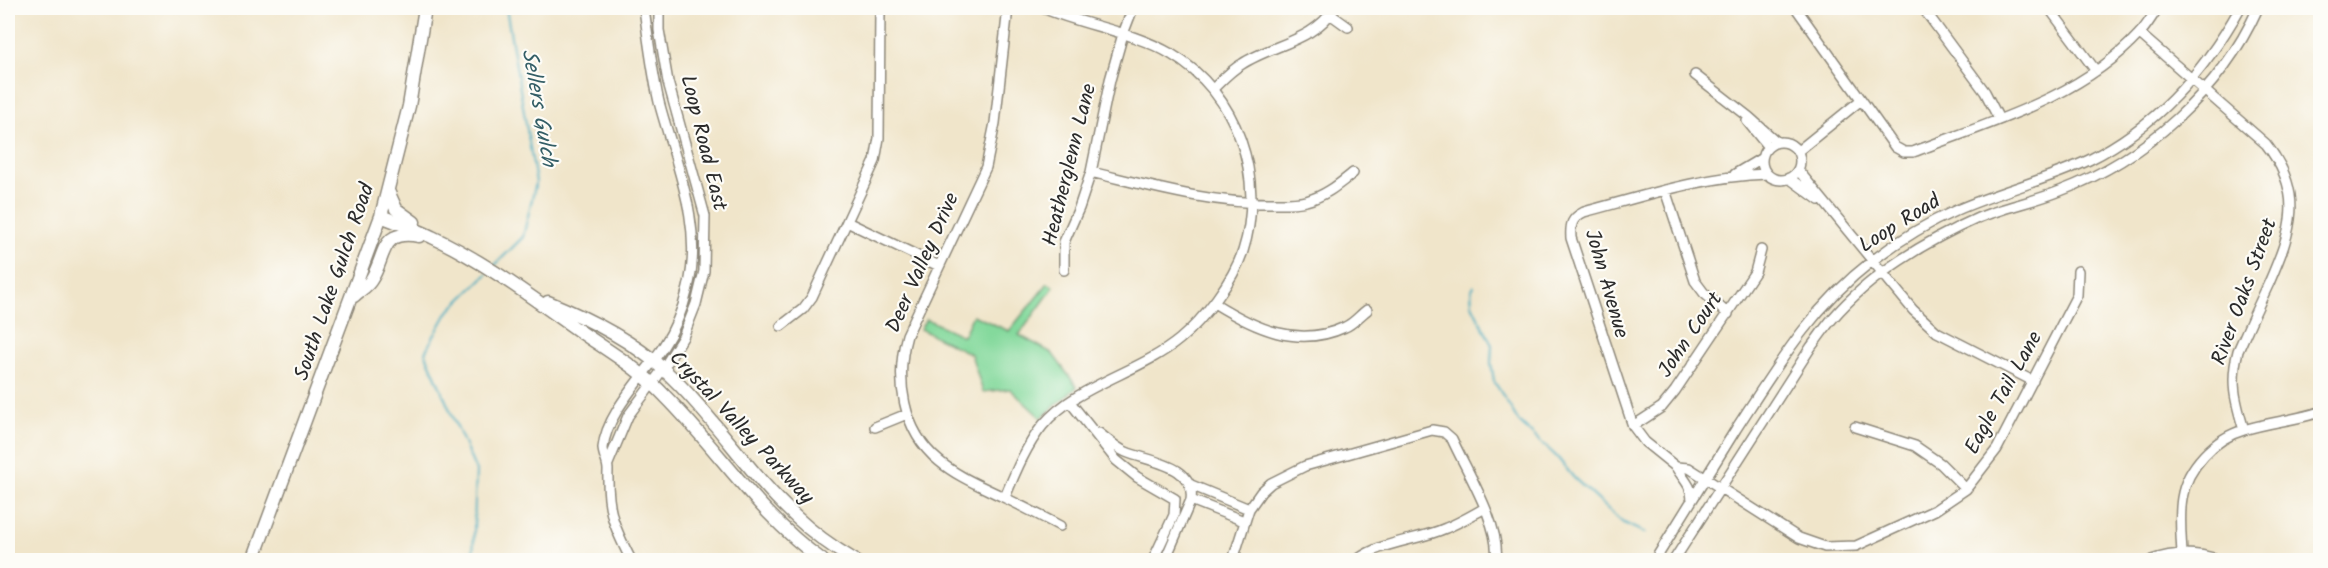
<svg xmlns="http://www.w3.org/2000/svg" width="2328" height="568" viewBox="0 0 2328 568" font-family="Kalam,sans-serif">
	<style>
		.green { fill: #84d99c; stroke: #588264; stroke-width: 1.5 }
		.lines { fill: none; stroke-linecap: round; stroke-linejoin: round }
		.stream { stroke: #40aabf; stroke-width: 2 }
		.minor-casing { stroke: #8e887a; stroke-width: 12 }
		.major-casing { stroke: #8e887a; stroke-width: 15 }
		.minor { stroke: #fff; stroke-width: 9 }
		.major { stroke: #fff; stroke-width: 12 }
		.labels { text-anchor: middle; dominant-baseline: central; stroke-width: 4.5; stroke-linejoin: round; paint-order: stroke }
		.street-label { font-size: 21px; fill: #2b2b2b; stroke: #fdfcf7 }
		.water-label { font-size: 22px; font-style: italic; fill: #335e66; stroke: #fdfcf7 }
	</style>
	<rect width="100%" height="100%" fill="#fdfcf7"/>
	<filter id="ink" filterUnits="userSpaceOnUse"><feTurbulence type="fractalNoise" baseFrequency=".0167" numOctaves="2"/><feDisplacementMap in="SourceGraphic" scale="12" xChannelSelector="R" yChannelSelector="G"/><feConvolveMatrix kernelMatrix="1 2 1 2 8 2 1 2 1" color-interpolation-filters="sRGB"/></filter>
	<filter id="wash" filterUnits="userSpaceOnUse"><feTurbulence type="fractalNoise" baseFrequency=".008" numOctaves="4" result="noise"/><feDisplacementMap in="SourceGraphic" scale="24" xChannelSelector="R" yChannelSelector="G"/><feGaussianBlur stdDeviation="1.35" result="paint"/><feColorMatrix in="noise" values="0 0 0 0 0 0 0 0 0 0 0 0 0 0 0 0 0 1.4 0 .05"/><feComposite in="paint" operator="in"/></filter>
	<g filter="url(#wash)">
		<rect width="100%" height="100%" fill="#f0e5ca"/>
		<!-- green -->
		<path class="green" d="M1048 283 1054 287 1019 335 1052 353 1077 387 1041 418 1010 389 983 392 971 354 920 329 926 319 963 336 973 315 1009 331Z"/>
		<g class="lines">
			<!-- stream -->
			<path class="stream" d="M493 267 523 237 536 182 506 8
				M1474 286 1471 291 1472 305 1492 345 1491 363 1494 381 1519 422 1557 457 1574 478 1622 522 1645 533
				M1698 557 1704 560
				M473 560 476 471 425 352 447 313 487 274"/>
		</g>
	</g>
	<g filter="url(#ink)">
		<g class="lines">
			<!-- minor casing -->
			<g class="minor-casing">
				<path id="minor" d="M1008 8 995 123 986 167 907 335C895 378 902 431 939 461 958 477 981 486 1003 497 1022 506 1041 516 1060 526
					M1796 8 1895 147 1904 152H1913C1991 122 2080 98 2139 34 2147 26 2152 16 2158 8
					M1923 8 1985 92 1999 119
					M2049 8 2096 71
					M1330 14 1348 27
					M2140 34 2266 144C2305 193 2292 230 2269 283 2258 306 2248 328 2238 351 2230 382 2235 400 2244 430
					M1695 75 1749 117 1777 142
					M1213 89C1222 80 1231 70 1242 64 1271 45 1316 40 1334 8
					M1747 121 1768 147
					M1762 161a19 19 0 1 1 38 0a19 19 0 1 1-38 0Z
					M1798 151 1861 100
					M1798 170 1913 310 1937 332 2033 381
					M1091 172C1150 186 1208 203 1269 203 1281 203 1293 204 1306 201 1325 196 1338 185 1353 173
					M1735 174 1762 158
					M1789 178 1819 200
					M1665 190 1695 281 1704 293 1728 314
					M847 222 939 266
					M1064 270V242L1079 208 1091 172 1110 80 1123 34 1133 8
					M1214 303C1254 328 1298 349 1345 327 1353 324 1360 315 1367 310
					M781 326 803 309 812 297 875 161 879 138 880 8
					M1070 402 1116 460 1137 477 1175 499 1174 515 1153 560
					M1633 426 1662 407 1675 391 1755 272 1761 250
					M875 427 907 414
					M1855 427 1915 446 1941 464 1966 489
					M1099 433C1108 440 1116 448 1126 452 1151 462 1196 465 1191 500L1165 560
					M608 464 628 416 663 369 683 337 696 304 704 271 705 216 668 82 659 30V8
					M1676 467 1645 442 1633 426 1571 238C1570 224 1572 218 1584 212 1644 196 1704 176 1767 174
					M1191 485 1249 509
					M1005 497C1015 473 1026 446 1043 425 1078 384 1139 373 1180 339 1204 319 1233 281 1243 251 1266 179 1238 93 1171 54 1132 31 1085 26 1043 8
					M1191 500 1244 521
					M1692 500C1692 485 1683 479 1676 467L1689 468 1799 538 1825 547 1856 546 1935 510 1966 489 1997 449 2077 295 2078 271
					M2182 553C2181 535 2179 516 2182 498 2187 467 2215 438 2244 430 2269 422 2296 420 2320 412
					M631 560C613 525 607 510 608 470 608 462 603 455 603 448 606 413 645 375 663 347 675 329 683 309 688 288 704 224 675 163 659 102 652 71 648 39 644 8
					M1233 560 1249 509 1261 492 1271 483 1305 466 1432 430 1444 432 1452 439C1467 472 1501 526 1496 560
					M1357 560C1382 541 1417 541 1446 528 1459 523 1472 515 1485 508
					M1655 560C1682 516 1709 473 1736 429 1777 366 1811 308 1872 261 1898 241 1927 223 1957 210 2000 191 2047 180 2089 160 2155 127 2205 71 2240 8
					M1674 560 1811 347C1818 338 1825 327 1833 318 1870 275 1926 241 1978 218 2004 207 2033 202 2060 191 2145 159 2221 91 2258 8
					M2152 560C2174 552 2197 552 2219 560"/>
			</g>
			<!-- major casing -->
			<g class="major-casing">
				<path id="major" d="M388 191 396 209 414 222
					M381 216C398 223 416 229 432 237 484 261 531 297 578 330 608 351 640 369 665 396 719 450 759 515 822 560
					M354 296C359 291 368 286 371 280 387 255 379 229 419 236
					M548 302C587 318 631 340 662 368 712 413 747 472 796 517 814 534 834 548 854 560
					M253 560 381 216 409 106 425 8"/>
			</g>
			<!-- minor -->
			<use href="#minor" class="minor"/>
			<!-- major -->
			<use href="#major" class="major"/>
		</g>
	</g>
	<g class="labels">
		<!-- street labels -->
		<g class="street-label">
			<text transform="translate(703 143) rotate(76)">Loop Road East</text>
			<text transform="translate(1070 165) rotate(-76)">Heatherglenn Lane</text>
			<text transform="translate(1900 224) rotate(-32)">Loop Road</text>
			<text transform="translate(923 263) rotate(-66)">Deer Valley Drive</text>
			<text transform="translate(335 282) rotate(-71)">South Lake Gulch Road</text>
			<text transform="translate(1606 284) rotate(74)">John Avenue</text>
			<text transform="translate(2245 292) rotate(-70)">River Oaks Street</text>
			<text transform="translate(1691 335) rotate(-56)">John Court</text>
			<text transform="translate(2004 393) rotate(-61)">Eagle Tail Lane</text>
			<text transform="translate(741 428) rotate(47)">Crystal Valley Parkway</text>
		</g>
		<!-- water labels -->
		<g class="water-label">
			<text transform="translate(538 108) rotate(80)">Sellers Gulch</text>
		</g>
	</g>
	<!-- margin -->
	<rect width="2328" height="568" fill="none" stroke="#fdfcf7" stroke-width="30"/>
</svg>
